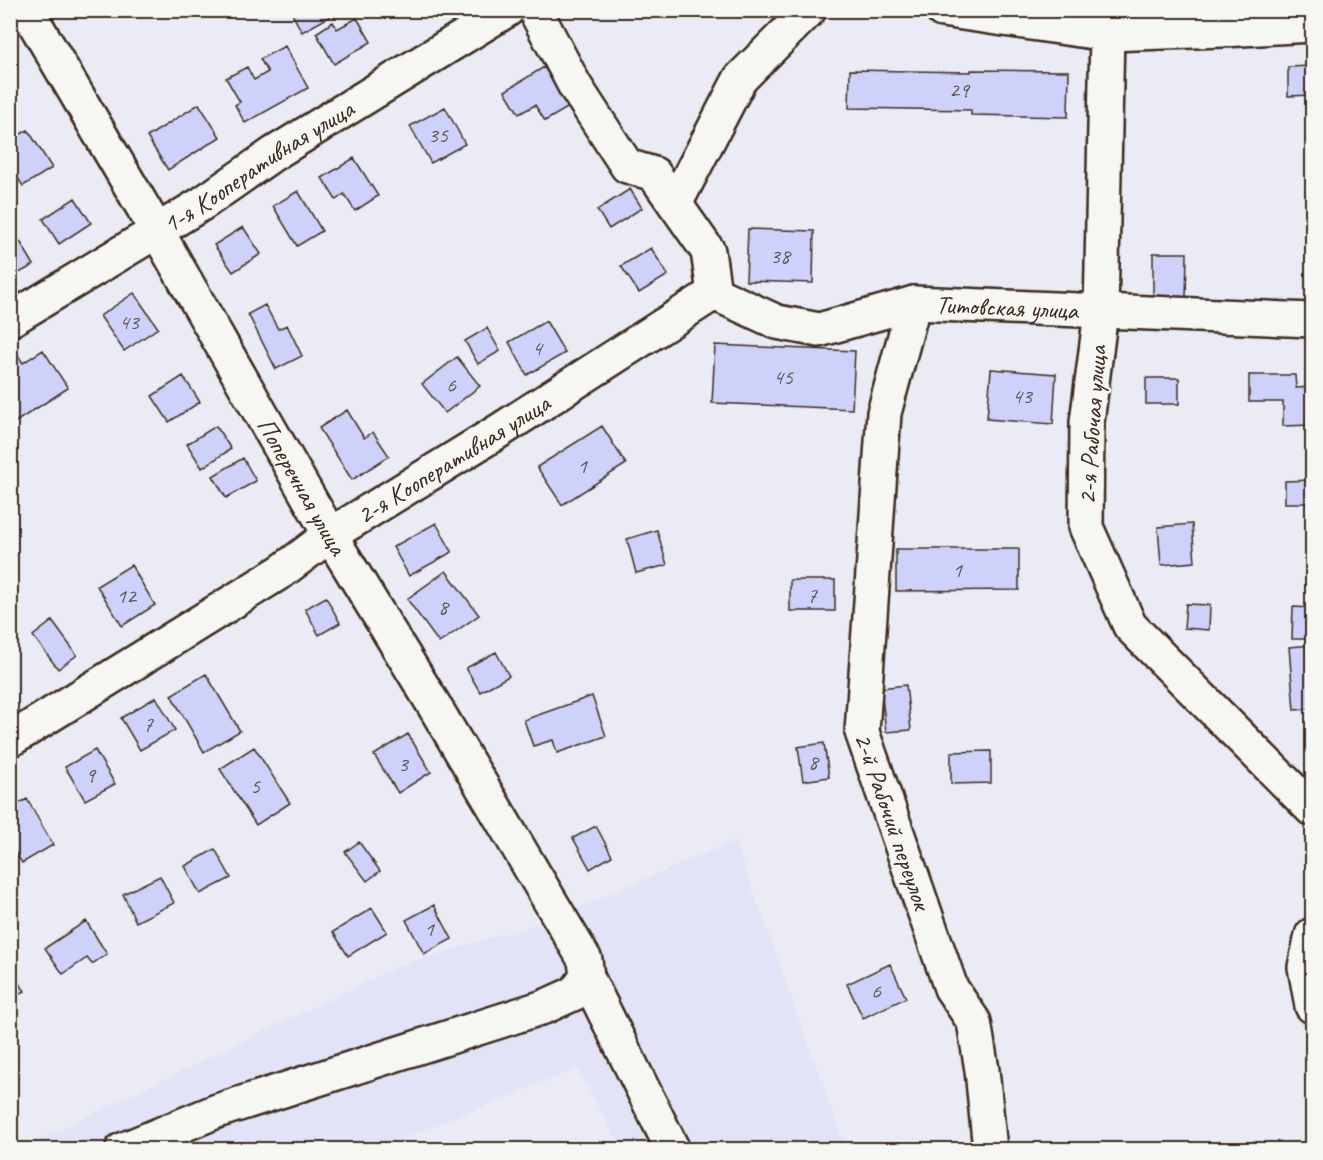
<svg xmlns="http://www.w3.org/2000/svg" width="1323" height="1160" viewBox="0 0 1323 1160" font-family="Caveat,sans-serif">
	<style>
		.built { fill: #e2e3f6 }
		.building { fill: #ced1f9; stroke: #3b2a1e; stroke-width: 1.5 }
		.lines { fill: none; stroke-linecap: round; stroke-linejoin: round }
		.minor-casing { stroke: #3b2a1e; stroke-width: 38 }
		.minor { stroke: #f6f6f2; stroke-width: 33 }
		.labels { text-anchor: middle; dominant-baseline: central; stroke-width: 5; stroke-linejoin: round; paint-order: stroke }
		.number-label { font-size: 22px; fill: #605455 }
		.street-label { font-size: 26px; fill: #3b2a1e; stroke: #f6f6f2 }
	</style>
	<rect width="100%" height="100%" fill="#eaebf4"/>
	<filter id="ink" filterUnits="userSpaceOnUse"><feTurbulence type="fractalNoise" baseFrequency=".0167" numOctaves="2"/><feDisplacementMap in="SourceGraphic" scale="12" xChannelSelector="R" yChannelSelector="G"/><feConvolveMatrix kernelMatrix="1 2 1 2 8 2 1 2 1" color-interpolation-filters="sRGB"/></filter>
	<g filter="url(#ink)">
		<!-- built -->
		<path class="built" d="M735 841 846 1149H622L577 1069 376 1149 18 1150 401 965 544 922Z"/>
		<!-- building -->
		<path class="building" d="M290 10H328L331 16 302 32Z
			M357 18 371 42 334 64 316 33 333 22 337 29Z
			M285 46 308 88 245 123 235 105 240 102 226 78 247 67 254 80 268 72 260 59Z
			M1312 66V95L1288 96V67Z
			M544 67 569 107 545 121 535 105 519 114 505 91Z
			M850 70 971 72V70L1069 71 1068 117 971 115V110L849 108Z
			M199 104 220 137 168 170 147 137Z
			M445 107 465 144 431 163 410 126Z
			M28 130 52 168 23 186 10 166V140Z
			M354 158 378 196 355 211 344 194 336 200 322 178Z
			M630 189 642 208 609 229 597 210Z
			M298 191 322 231 297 246 273 206Z
			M75 198 91 223 59 244 43 219Z
			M243 227 261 254 233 272 214 245Z
			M748 229 814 231 813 283 746 281Z
			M15 233 34 265 10 278V235Z
			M651 248 668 275 639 293 621 266Z
			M1153 253H1187L1186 299H1153Z
			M134 293 158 328 124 351 100 316Z
			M265 305 278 329 287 325 302 356 276 369 248 314Z
			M546 321 565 353 527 375 509 342Z
			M487 328 500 351 478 364 465 341Z
			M715 345 855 351 852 409 712 403Z
			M12 346 23 363 43 350 68 388 14 423 10 418V347Z
			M457 357 480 386 445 413 422 384Z
			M991 369 1056 374 1053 424 987 419Z
			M1249 375H1295L1296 388 1312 387V425L1283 426V402H1249Z
			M183 376 200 402 169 422 152 396Z
			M1146 378H1179V404H1146Z
			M347 410 364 438 373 432 389 456 352 480 319 428Z
			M216 426 231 449 202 468 187 444Z
			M602 426 626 464 562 505 537 467Z
			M243 458 256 481 226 498 213 476Z
			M1312 480V503H1285V481Z
			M436 523 452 552 409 576 393 547Z
			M1192 524 1195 562 1161 565 1158 527Z
			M657 530 667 565 636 573 627 539Z
			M896 549H1019V590L896 591Z
			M131 565 155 605 122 626 97 586Z
			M446 571 479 615 439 643 407 599Z
			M790 580H835V611H790Z
			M326 597 340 623 319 635 305 609Z
			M1186 604 1210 605 1209 630 1184 628Z
			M1293 607 1312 608V639H1292Z
			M52 621 77 655 58 669 33 636Z
			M1312 645V709L1294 710 1289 647Z
			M496 652 509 676 480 692 466 668Z
			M206 674 240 731 204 752 171 695Z
			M906 685 911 730 886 732 881 688Z
			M592 696 606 736 557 753 553 740 533 746 524 720Z
			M156 697 175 730 140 750 121 718Z
			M408 734 431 772 398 793 374 755Z
			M824 743 829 777 803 781 798 747Z
			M254 747 290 803 256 825 220 769Z
			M95 750 115 784 85 800 65 767Z
			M991 751V783L951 784V752Z
			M27 799 53 845 22 863 10 844V808Z
			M596 826 612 856 590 869 573 838Z
			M359 842 380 871 367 881 345 852Z
			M215 849 231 878 200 894 185 866Z
			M160 876 174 903 136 922 123 894Z
			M434 905 452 939 424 954 406 920Z
			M372 908 387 932 348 956 333 932Z
			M86 921 107 954 92 964 87 958 63 974 45 948Z
			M890 964 906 998 863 1018 847 984Z
			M10 970 25 991 10 1000Z"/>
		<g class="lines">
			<!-- minor casing -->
			<g class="minor-casing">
				<g id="minor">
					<path id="s1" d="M27 10 157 231 330 535 432 702 585 960 587 977 575 993 544 1007 217 1111 122 1150"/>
					<path d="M535 10 575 86 627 166 654 174 708 251 714 293"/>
					<path d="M942 10 1107 34 1223 30 1312 25"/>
					<path d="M1107 34 1101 312 1087 422 1086 527 1130 626 1312 809"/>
					<path d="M675 204 740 79 809 10"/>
					<path id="s2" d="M714 293 777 322 819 330 914 303 1312 320"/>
					<path id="s3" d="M914 303 884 413 862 732 951 988 974 1022 982 1070 990 1150"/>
					<path id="s4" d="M10 320 157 231 203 203 273 154 507 10"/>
					<path id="s5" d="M10 740 282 571 330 535 499 431 714 293"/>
					<path d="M1312 935 1305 967 1312 1006"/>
					<path d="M587 977 673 1150"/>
				</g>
			</g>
			<!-- minor -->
			<use href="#minor" class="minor"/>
		</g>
	</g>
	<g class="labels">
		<!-- number labels -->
		<g class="number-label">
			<text x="959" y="90">29</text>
			<text x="438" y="135">35</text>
			<text x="780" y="256">38</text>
			<text x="129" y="322">43</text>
			<text x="537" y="348">4</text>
			<text x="783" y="377">45</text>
			<text x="451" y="385">6</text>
			<text x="1022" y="396">43</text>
			<text x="582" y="466">1</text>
			<text x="957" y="570">1</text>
			<text x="812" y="595">7</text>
			<text x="126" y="596">12</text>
			<text x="443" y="607">8</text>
			<text x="148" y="724">7</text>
			<text x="813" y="762">8</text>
			<text x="403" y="764">3</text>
			<text x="90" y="775">9</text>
			<text x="255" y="786">5</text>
			<text x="429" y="929">1</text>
			<text x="876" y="991">6</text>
		</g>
		<!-- street labels -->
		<g class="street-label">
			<text stroke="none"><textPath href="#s4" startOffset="292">1-я Кооперативная улица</textPath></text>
			<text stroke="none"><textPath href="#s2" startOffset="304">Титовская улица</textPath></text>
			<text transform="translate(1092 425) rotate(-86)">2-я Рабочая улица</text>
			<text stroke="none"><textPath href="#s5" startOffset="525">2-я Кооперативная улица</textPath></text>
			<text stroke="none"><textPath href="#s1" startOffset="550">Поперечная улица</textPath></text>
			<text stroke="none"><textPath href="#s3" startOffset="528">2-й Рабочий переулок</textPath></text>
		</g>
	</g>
	<!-- margin -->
	<rect width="1323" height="1160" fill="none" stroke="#f6f6f2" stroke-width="36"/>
	<rect x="18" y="18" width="1287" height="1124" fill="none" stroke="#3b2a1e" stroke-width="2" filter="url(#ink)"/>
</svg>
